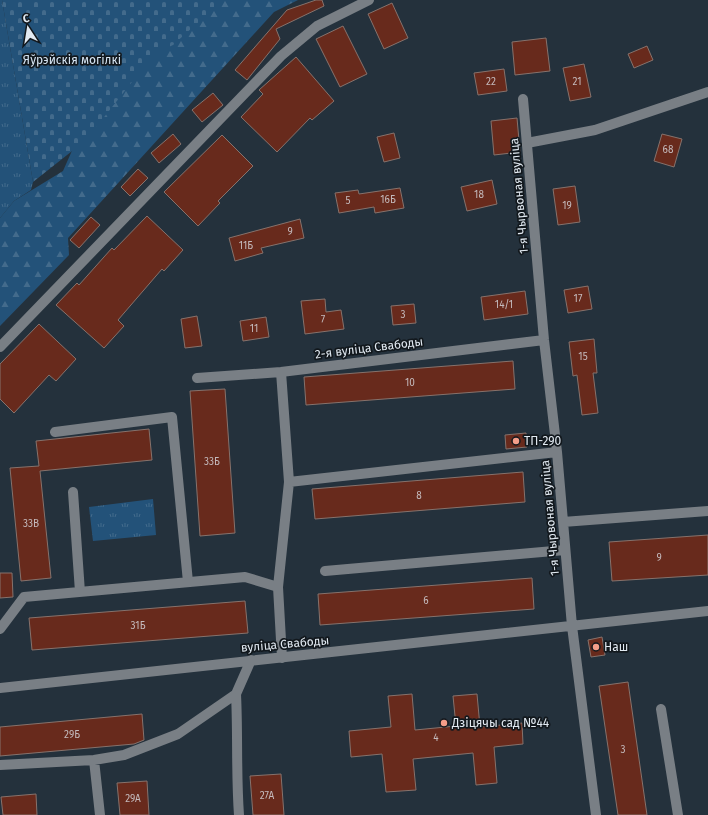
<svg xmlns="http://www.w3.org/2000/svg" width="708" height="815" viewBox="0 0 708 815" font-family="'Fira Sans',sans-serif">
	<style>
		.grass { fill: url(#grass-tufts) }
		.forest { fill: url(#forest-firs) }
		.cemetery { fill: url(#cemetery-stones) }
		.building { fill: #682a1c; stroke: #86726c }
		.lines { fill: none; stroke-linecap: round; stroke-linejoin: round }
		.minor { stroke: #797f85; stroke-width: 10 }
		.poi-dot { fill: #f49e89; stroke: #12181d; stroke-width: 1.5 }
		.labels { text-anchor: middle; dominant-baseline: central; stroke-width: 3.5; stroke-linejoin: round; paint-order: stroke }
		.number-label { font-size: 10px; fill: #c4babc }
		.park-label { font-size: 12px; fill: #d5e4f2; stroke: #12181d }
		.street-label { font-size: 12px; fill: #e2eaf2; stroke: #12181d }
		.poi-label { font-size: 12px; fill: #e2eaf2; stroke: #12181d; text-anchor: start }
	</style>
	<defs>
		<pattern id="grass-tufts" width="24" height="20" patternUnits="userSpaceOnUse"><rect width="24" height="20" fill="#235279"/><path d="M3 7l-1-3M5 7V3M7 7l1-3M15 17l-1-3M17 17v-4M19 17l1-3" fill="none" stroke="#436b8c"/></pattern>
		<pattern id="forest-firs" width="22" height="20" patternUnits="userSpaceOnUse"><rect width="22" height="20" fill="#235279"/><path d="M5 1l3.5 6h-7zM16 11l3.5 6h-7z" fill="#436b8c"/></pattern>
		<pattern id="cemetery-stones" width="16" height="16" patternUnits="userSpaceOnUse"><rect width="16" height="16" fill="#235279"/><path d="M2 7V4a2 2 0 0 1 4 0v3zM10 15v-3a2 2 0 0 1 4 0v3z" fill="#436b8c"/></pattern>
	</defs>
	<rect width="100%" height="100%" fill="#24313c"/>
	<!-- grass -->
	<path class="grass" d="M0 0H2L33 182 31 190 14 201 0 218Z
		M153 499 156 535 93 541 89 507Z"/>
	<!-- forest -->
	<path class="forest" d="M191 0H298L274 12 68 238 69 255 0 326V218L14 201 63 171 82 128Z"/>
	<!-- cemetery -->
	<path class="cemetery" d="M2 0H223L173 45 154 54 86 140 33 182Z"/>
	<!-- building -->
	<path class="building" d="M316 0H322L324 6 276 29 280 39 247 80 235 70 287 10Z
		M392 3 408 38 384 49 368 14Z
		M343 26 367 74 340 87 316 39Z
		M546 38 550 71 515 75 512 42Z
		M647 46 653 60 634 68 628 54Z
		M296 57 334 101 312 120 310 118 277 152 241 117 263 94 259 90Z
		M584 64 591 97 570 101 563 68Z
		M504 69 507 91 478 95 474 73Z
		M213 93 223 105 202 122 192 110Z
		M517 118 520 152 494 155 491 121Z
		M394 133 400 158 384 162 377 137Z
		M173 134 181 144 159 163 151 153Z
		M662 134 682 139 674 167 654 161Z
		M222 135 253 166 218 201 220 203 198 226 164 192Z
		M138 169 148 178 130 196 121 187Z
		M492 180 497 204 467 211 461 187Z
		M575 186 580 222 558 225 553 189Z
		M400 188 404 208 375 213 374 207 339 213 335 193 358 190 359 194Z
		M147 216 183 250 164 271 162 269 118 320 124 326 104 348 56 305 77 283 79 285 112 248 114 250Z
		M91 217 100 225 79 248 70 240Z
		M300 219 304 238 261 248 263 253 235 261 229 238Z
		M588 286 592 309 568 313 564 290Z
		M525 291 528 314 484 320 481 297Z
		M325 299 326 312 341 310 344 329 305 334 301 301Z
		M414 304 416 323 393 325 391 306Z
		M197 316 202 346 185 348 181 319Z
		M266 317 269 337 243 341 240 321Z
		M39 324 76 359 56 381 49 375 14 413 0 399V364Z
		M594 339 597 373H593L598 413 582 415 577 375 573 376 569 342Z
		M513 361 515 389 306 405 304 377Z
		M225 389 235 533 200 536 190 391Z
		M149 429 152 460 40 471 51 578 21 581 10 468 39 466 36 441Z
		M526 433 527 447 506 449 505 435Z
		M523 472 525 502 315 519 312 489Z
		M708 535V575L612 581 609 542Z
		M0 573H12L13 597 0 598Z
		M532 578 534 609 320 625 318 594Z
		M245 601 248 633 32 650 29 618Z
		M602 637 605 655 591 657 588 640Z
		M628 682 647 815H618L599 686Z
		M412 694 415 730 456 726 453 696 477 694 480 727 522 723 523 744 494 747 497 783 476 785 473 753 413 759 416 790 386 792 382 754 351 757 349 731 391 727 388 696Z
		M142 714 144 740 134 744 0 756V727Z
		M281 774 284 815H253L250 776Z
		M147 781 149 815H120L117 783Z
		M36 794 37 815H3L1 797Z"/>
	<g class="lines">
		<!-- minor -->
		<path class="minor" d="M523 99 544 340 557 452 572 626 596 815
			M527 143 595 130 708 92
			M0 347 281 56 317 26 369 0
			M281 372 289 482 278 587 282 658
			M197 378 281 372 544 340
			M55 432 172 417 188 582
			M289 482 557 452
			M73 492 80 592
			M563 522 708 511
			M325 571 565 550
			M0 629 24 597 245 577 278 587
			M0 688 708 611
			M236 694C238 734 236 774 239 815
			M661 709 678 815
			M94 760 100 815
			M0 765 94 760 124 755 178 734 236 694 251 660"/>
	</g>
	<!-- markers -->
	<g class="poi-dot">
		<circle cx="516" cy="441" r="4"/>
		<circle cx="596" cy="647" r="4"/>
		<circle cx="444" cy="723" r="4"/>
	</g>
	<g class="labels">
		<!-- number labels -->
		<g class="number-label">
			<text x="491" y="82">22</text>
			<text x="577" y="82">21</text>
			<text x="668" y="150">68</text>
			<text x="479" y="195">18</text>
			<text x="388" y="200">16Б</text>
			<text x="348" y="201">5</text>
			<text x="567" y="206">19</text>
			<text x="290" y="232">9</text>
			<text x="246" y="246">11Б</text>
			<text x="578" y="299">17</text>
			<text x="504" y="305">14/1</text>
			<text x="403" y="315">3</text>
			<text x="323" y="320">7</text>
			<text x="254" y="329">11</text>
			<text x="583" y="357">15</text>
			<text x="410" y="383">10</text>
			<text x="212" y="462">33Б</text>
			<text x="419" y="496">8</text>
			<text x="31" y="524">33В</text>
			<text x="659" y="558">9</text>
			<text x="426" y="601">6</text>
			<text x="138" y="626">31Б</text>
			<text x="72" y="735">29Б</text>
			<text x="436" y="738">4</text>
			<text x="623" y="750">3</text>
			<text x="267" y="796">27А</text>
			<text x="133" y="799">29А</text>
		</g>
		<!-- park labels -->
		<g class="park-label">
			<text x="72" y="60">Яўрэйскія могілкі</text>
		</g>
		<!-- street labels -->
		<g class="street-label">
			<text transform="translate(519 196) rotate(-95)">1-я Чырвоная вуліца</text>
			<text transform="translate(369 348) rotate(-7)">2-я вуліца Свабоды</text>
			<text transform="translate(550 518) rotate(-95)">1-я Чырвоная вуліца</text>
			<text transform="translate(285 644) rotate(-5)">вуліца Свабоды</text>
		</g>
		<!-- poi labels -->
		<g class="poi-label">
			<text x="524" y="441">ТП-290</text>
			<text x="604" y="647">Наш</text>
			<text x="452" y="723">Дзіцячы сад №44</text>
		</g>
	</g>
	<!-- north arrow -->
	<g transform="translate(28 28) rotate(348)" stroke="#12181d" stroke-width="3" paint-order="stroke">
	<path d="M0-3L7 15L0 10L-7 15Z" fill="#e2eaf2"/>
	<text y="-6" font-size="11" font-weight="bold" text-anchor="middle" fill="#e2eaf2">С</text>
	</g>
</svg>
